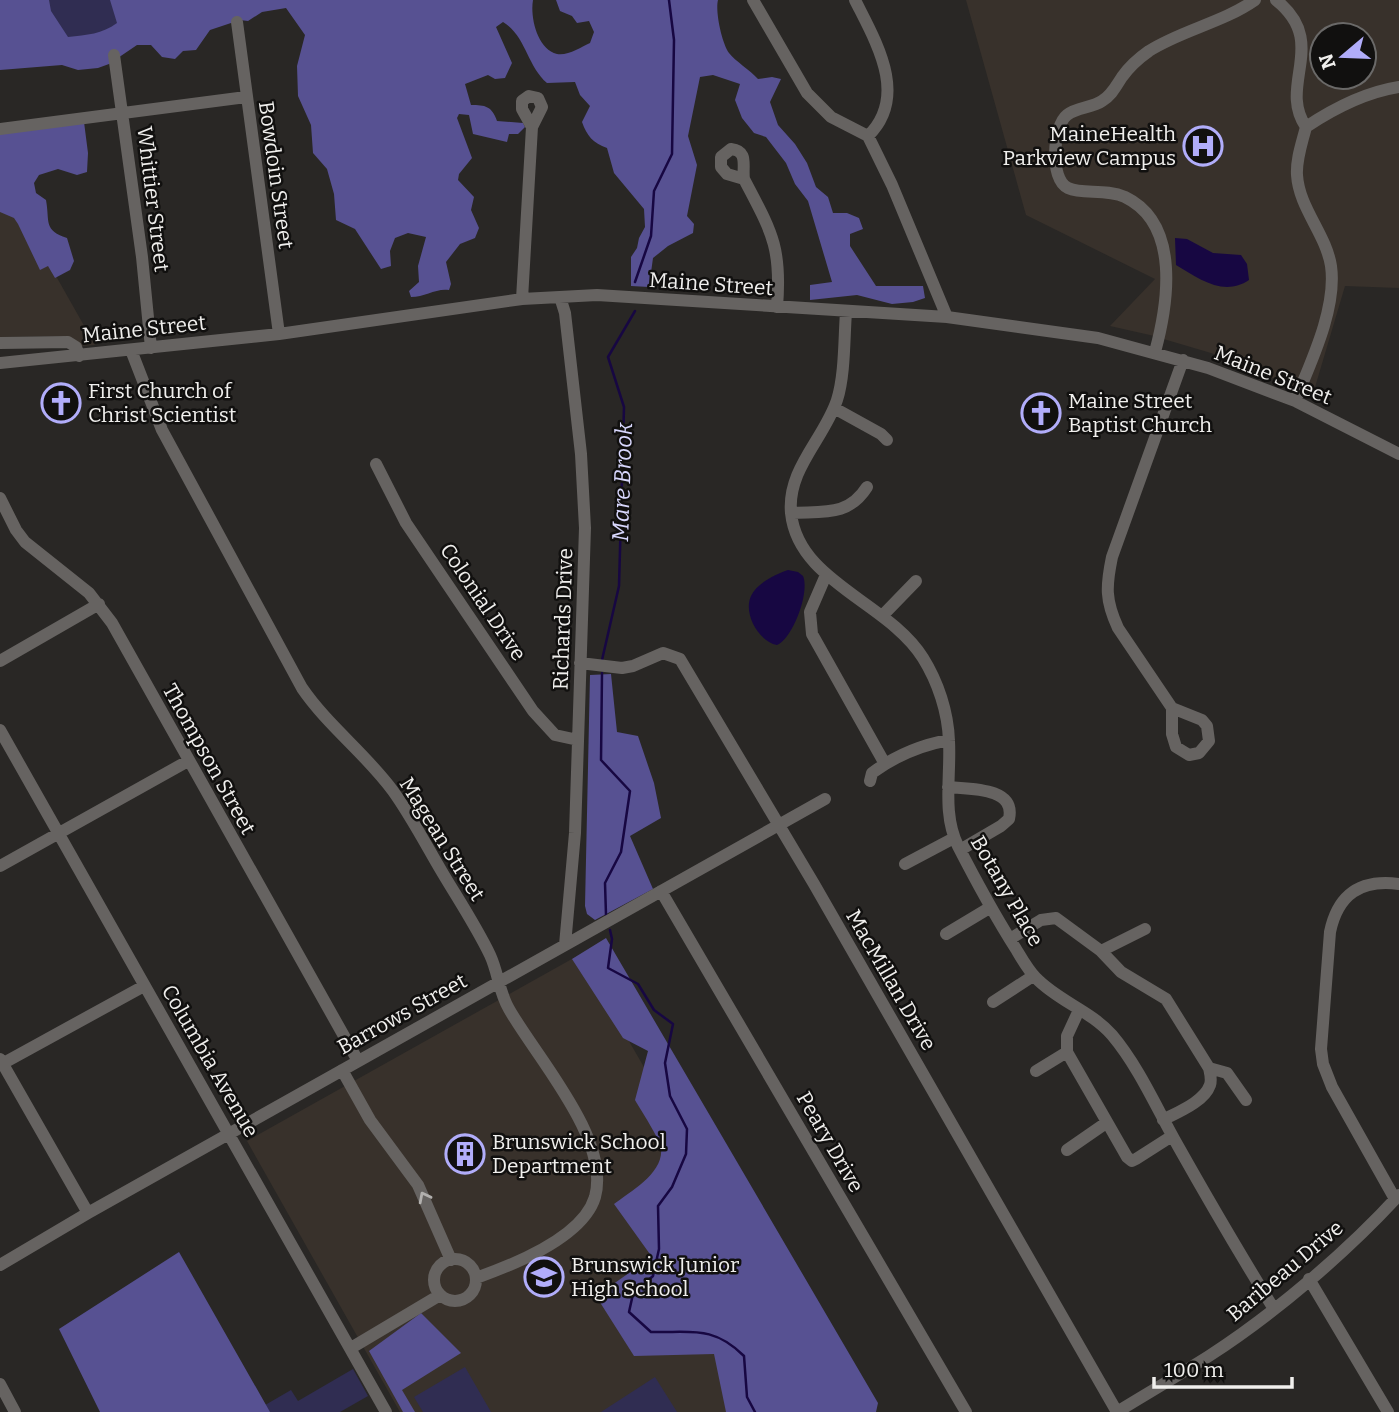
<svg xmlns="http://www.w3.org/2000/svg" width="1399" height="1412" viewBox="0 0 1399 1412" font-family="Bitter,serif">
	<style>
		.built { fill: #38312b; fill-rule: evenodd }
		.green { fill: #302d52 }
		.forest { fill: #575192 }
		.water { fill: #170742 }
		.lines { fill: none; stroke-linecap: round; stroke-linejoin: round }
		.stream { stroke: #170742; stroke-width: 2.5 }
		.minor { stroke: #666361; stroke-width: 12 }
		.oneway { stroke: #b2b0ae }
		.labels { text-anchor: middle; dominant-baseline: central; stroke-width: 5; stroke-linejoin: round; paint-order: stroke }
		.poi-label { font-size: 21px; fill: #f0efed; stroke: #11100f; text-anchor: start }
		.street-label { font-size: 21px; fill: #f0efed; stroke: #11100f }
		.water-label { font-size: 23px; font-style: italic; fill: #d8d7fd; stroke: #11100f }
	</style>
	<rect width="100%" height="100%" fill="#292725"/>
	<!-- built -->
	<path class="built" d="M966 0H1399V288L1345 286 1313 394 1211 353 1150 335 1110 326 1155 279 1026 215ZM1322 35H1364V77H1322Z
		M0 177 95 345 80 346 61 336 0 337Z
		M579 955 844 1412H400L247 1141Z"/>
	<!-- green -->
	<path class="green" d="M0 0H314L0 53Z
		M465 1367 491 1412H423L414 1397Z
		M353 1369 368 1396 340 1412H253L291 1390 298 1401Z
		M655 1377 677 1412H601Z"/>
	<!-- forest -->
	<path class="forest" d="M0 0H49L51 11 68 37C87 35 102 34 117 23L110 0H533C530 17 537 49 557 54 568 56 581 47 590 43L594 32 589 21 577 23 572 16 560 11 556 0H718C715 12 722 43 729 53 735 61 750 70 758 79L772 77 781 79 770 102 778 125 795 144 807 163 816 187 828 197 833 213H847L859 218 863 229 850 234V246L876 286H923L925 298 913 302 892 304 857 295 810 300V285L832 282 808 201 795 184 786 163 766 137 754 133 742 118 735 100 740 84 713 75 700 77 688 136 697 165 687 216 694 224 693 233 668 246 653 258 649 287 631 286V257L637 248 639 238 645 227 644 209 614 173 607 148C593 143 587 136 582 122L590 106 580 95 575 82 547 83C527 66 526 36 503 22L496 27 512 63 505 78 495 79 488 75 465 84 471 105C485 105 492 106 497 121L523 123 525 127 518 134H509L507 142 473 134 469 115 459 114 457 118 472 158 459 174 458 180 474 197 471 210 479 228 475 238 460 244 446 262 451 284 449 290C436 288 425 297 411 297L409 291 419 282 418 266 426 237 408 233 395 238 390 251 391 266 381 269 355 229 336 220 334 194 327 169 313 153 311 125 298 96 297 66 305 35 286 8 262 12 248 21 240 20 210 30 196 50 183 51 175 59 162 57 151 45H137L109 64 98 68 78 70 62 65 0 70Z
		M84 122 88 153 87 172 77 175 58 169 39 175 34 183 36 193 46 200C50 222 43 230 67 238L74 261 70 270 55 278 48 266 40 270 18 224 14 218 0 212V130Z
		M611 674 617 732 638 736 654 783 661 818 630 836 653 889 595 920 587 914 585 906 590 675Z
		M606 938 878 1403 876 1412H726L714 1354 634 1356 596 1296 652 1257 614 1204C631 1191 664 1173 661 1148 660 1139 640 1109 635 1100L648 1051 623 1038 572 959Z
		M179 1252 270 1412H100L59 1329Z
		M421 1313 461 1353 402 1390 415 1412H403L369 1351Z"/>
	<!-- water -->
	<path class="water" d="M1175 238 1187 239 1213 253 1241 255 1247 264 1249 280C1224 297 1199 279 1176 265Z
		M788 570 798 572 803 576C810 592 793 638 777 645 758 641 743 613 751 596 757 583 776 574 788 570Z"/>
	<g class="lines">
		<!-- stream -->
		<path class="stream" d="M635 282 651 236 654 191 672 154 674 40 669 0
			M602 660 619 586 624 407 608 357 635 311
			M602 673 601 760 630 791 621 852 605 883 606 915
			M610 930 612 939 608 968 638 984 654 1010 673 1024 665 1063 670 1096 687 1129 686 1154 672 1187 658 1206 659 1249 653 1276 633 1294 629 1312 651 1332C691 1333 713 1325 744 1356L747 1397 755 1412"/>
		<!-- minor -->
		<path class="minor" d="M753 0 807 93 831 117 868 136 892 185 947 317
			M855 0C876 42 909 96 868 136
			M1276 0C1330 43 1277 85 1306 127
			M237 22 279 334
			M114 55 142 257 151 348
			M529 96 538 98 542 107 532 127 522 109V101Z
			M0 129 246 97
			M731 149C749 151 742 166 744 179L727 174 721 167V157Z
			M744 179C771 231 782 246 777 307
			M560 297 565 313 581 454 585 528 575 833 565 945
			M522 299 532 127
			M846 312C844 338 845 375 837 400 824 439 787 469 791 513 798 582 888 602 923 658 938 682 948 712 949 741 951 776 942 814 958 846 976 881 995 916 1016 949 1022 959 1028 970 1036 978 1058 1001 1091 1011 1112 1035 1139 1067 1157 1109 1178 1146 1209 1201 1241 1256 1274 1309
			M0 343 68 342 76 347 79 356
			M131 350 162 430 302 688C328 726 366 754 393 791 411 816 426 845 442 872 458 899 476 926 490 955 498 972 499 992 509 1009 536 1057 611 1139 595 1197 583 1237 513 1265 476 1278
			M1155 352C1168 304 1181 224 1125 197 1105 188 1083 195 1068 188 1049 179 1053 126 1067 115 1077 107 1092 108 1102 101 1112 95 1116 86 1122 77 1129 67 1139 58 1149 51 1182 30 1222 23 1255 0
			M0 363 279 334 522 299 597 295 947 317 1098 338 1208 368 1295 401 1399 454
			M1295 401C1311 362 1337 308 1331 266 1326 234 1299 208 1297 175 1296 159 1302 143 1306 127 1333 109 1367 92 1399 87
			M834 408 881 434 887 440
			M376 464 406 523 533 711 555 735 578 740
			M0 498 16 530 25 542 89 593 112 623 358 1061
			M791 513C823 511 848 517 867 487
			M826 575 810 612 812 634 885 764
			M883 615 916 581
			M0 661 99 604
			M580 663 622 668 633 666 663 653 680 659 814 884 1117 1412
			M1172 708V734L1176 747 1189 755 1199 753 1209 741 1207 726 1202 720 1172 708 1118 628C1105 600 1106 586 1112 557L1183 360
			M0 730 386 1412
			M870 781 872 773C895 756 921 745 949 740
			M948 787C970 789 1016 787 1009 819L1001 826 960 850
			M905 864 954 838
			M0 866 188 761
			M661 891 966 1412
			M946 934 991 907
			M1010 939 1041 920 1056 918 1101 951 1121 972 1166 999 1209 1068C1210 1073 1212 1079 1210 1085 1204 1102 1178 1112 1163 1120
			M1101 951 1145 929
			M993 1002 1033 976
			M1079 1010 1067 1036V1052L1127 1157 1132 1161 1136 1159 1172 1136
			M0 1059 88 1213
			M0 1065 144 986
			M1209 1068 1227 1073 1246 1100
			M342 1070 370 1120 418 1185 451 1260
			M1036 1071 1067 1052
			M1067 1150 1106 1123
			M1395 1199 1332 1087 1323 1064 1321 1049 1330 932C1338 894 1361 879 1399 884
			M434 1280a21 21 0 1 1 42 0a21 21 0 1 1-42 0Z
			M0 1265 88 1213 825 799
			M1309 1279 1388 1412
			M351 1348 440 1295
			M0 1384 15 1412
			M1117 1412C1148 1393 1179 1375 1209 1356 1274 1314 1347 1252 1399 1195"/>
	</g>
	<!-- one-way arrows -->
	<defs><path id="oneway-chevron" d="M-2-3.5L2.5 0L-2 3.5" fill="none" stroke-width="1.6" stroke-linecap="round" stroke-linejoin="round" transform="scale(1.75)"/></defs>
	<use class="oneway" href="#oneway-chevron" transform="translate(424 1197) rotate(-117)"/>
	<!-- icons -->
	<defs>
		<g id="hospital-ring" transform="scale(2.0125)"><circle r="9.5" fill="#11100f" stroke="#b1adfa" stroke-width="1.5"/><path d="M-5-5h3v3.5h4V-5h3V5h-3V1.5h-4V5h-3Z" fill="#b1adfa"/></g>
		<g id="church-ring" transform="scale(2.0125)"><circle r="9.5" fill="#11100f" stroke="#b1adfa" stroke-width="1.5"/><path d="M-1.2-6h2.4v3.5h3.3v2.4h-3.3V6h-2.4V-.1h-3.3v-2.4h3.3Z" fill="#b1adfa"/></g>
		<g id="building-ring" transform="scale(2.0125)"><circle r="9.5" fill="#11100f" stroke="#b1adfa" stroke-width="1.5"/><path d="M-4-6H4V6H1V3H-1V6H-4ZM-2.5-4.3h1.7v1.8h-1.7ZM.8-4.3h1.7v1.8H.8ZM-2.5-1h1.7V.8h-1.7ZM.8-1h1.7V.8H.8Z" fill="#b1adfa"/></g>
		<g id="school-ring" transform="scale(2.0125)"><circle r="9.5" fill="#11100f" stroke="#b1adfa" stroke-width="1.5"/><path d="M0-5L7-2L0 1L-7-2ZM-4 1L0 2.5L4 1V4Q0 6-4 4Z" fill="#b1adfa"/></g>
	</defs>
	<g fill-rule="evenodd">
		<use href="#hospital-ring" x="1203" y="146"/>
		<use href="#church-ring" x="61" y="403"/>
		<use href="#church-ring" x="1041" y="413"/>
		<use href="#building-ring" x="465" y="1154"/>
		<use href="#school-ring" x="544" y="1277"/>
	</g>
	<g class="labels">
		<!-- poi labels -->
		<g class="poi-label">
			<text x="1176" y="134" text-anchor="end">MaineHealth<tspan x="1176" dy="24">Parkview Campus</tspan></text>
			<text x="88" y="391">First Church of<tspan x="88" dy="24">Christ Scientist</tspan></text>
			<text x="1068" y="401">Maine Street<tspan x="1068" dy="24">Baptist Church</tspan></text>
			<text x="492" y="1142">Brunswick School<tspan x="492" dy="24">Department</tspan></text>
			<text x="571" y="1265">Brunswick Junior<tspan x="571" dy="24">High School</tspan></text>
		</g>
		<!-- street labels -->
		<g class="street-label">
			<text transform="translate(276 175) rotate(82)">Bowdoin Street</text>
			<text transform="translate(153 199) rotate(83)">Whittier Street</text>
			<text transform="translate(711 284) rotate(4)">Maine Street</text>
			<text transform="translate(144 329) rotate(-6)">Maine Street</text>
			<text transform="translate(1273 375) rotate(22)">Maine Street</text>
			<text transform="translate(483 602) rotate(56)">Colonial Drive</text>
			<text transform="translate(563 619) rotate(-88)">Richards Drive</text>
			<text transform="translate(209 759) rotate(61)">Thompson Street</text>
			<text transform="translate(442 839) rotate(58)">Magean Street</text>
			<text transform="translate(1007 891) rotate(60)">Botany Place</text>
			<text transform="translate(891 980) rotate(60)">MacMillan Drive</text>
			<text transform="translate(402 1014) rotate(-29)">Barrows Street</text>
			<text transform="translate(210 1061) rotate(60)">Columbia Avenue</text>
			<text transform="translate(830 1142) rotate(60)">Peary Drive</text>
			<text transform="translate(1285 1271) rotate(-40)">Baribeau Drive</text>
		</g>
		<!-- water labels -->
		<g class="water-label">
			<text transform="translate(622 482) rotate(-88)">Mare Brook</text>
		</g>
	</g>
	<!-- north arrow -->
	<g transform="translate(1343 56) rotate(251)"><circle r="33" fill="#11100f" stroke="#6a6968" stroke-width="2"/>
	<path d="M0-5L12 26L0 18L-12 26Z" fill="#b1adfa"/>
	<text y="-10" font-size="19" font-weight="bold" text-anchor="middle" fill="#f0efed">N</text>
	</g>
	<!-- scale -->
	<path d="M1154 1377v10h138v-10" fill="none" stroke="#f0efed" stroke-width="3.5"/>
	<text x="1164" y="1377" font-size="21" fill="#f0efed" stroke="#11100f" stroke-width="5" paint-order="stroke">100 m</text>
</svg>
